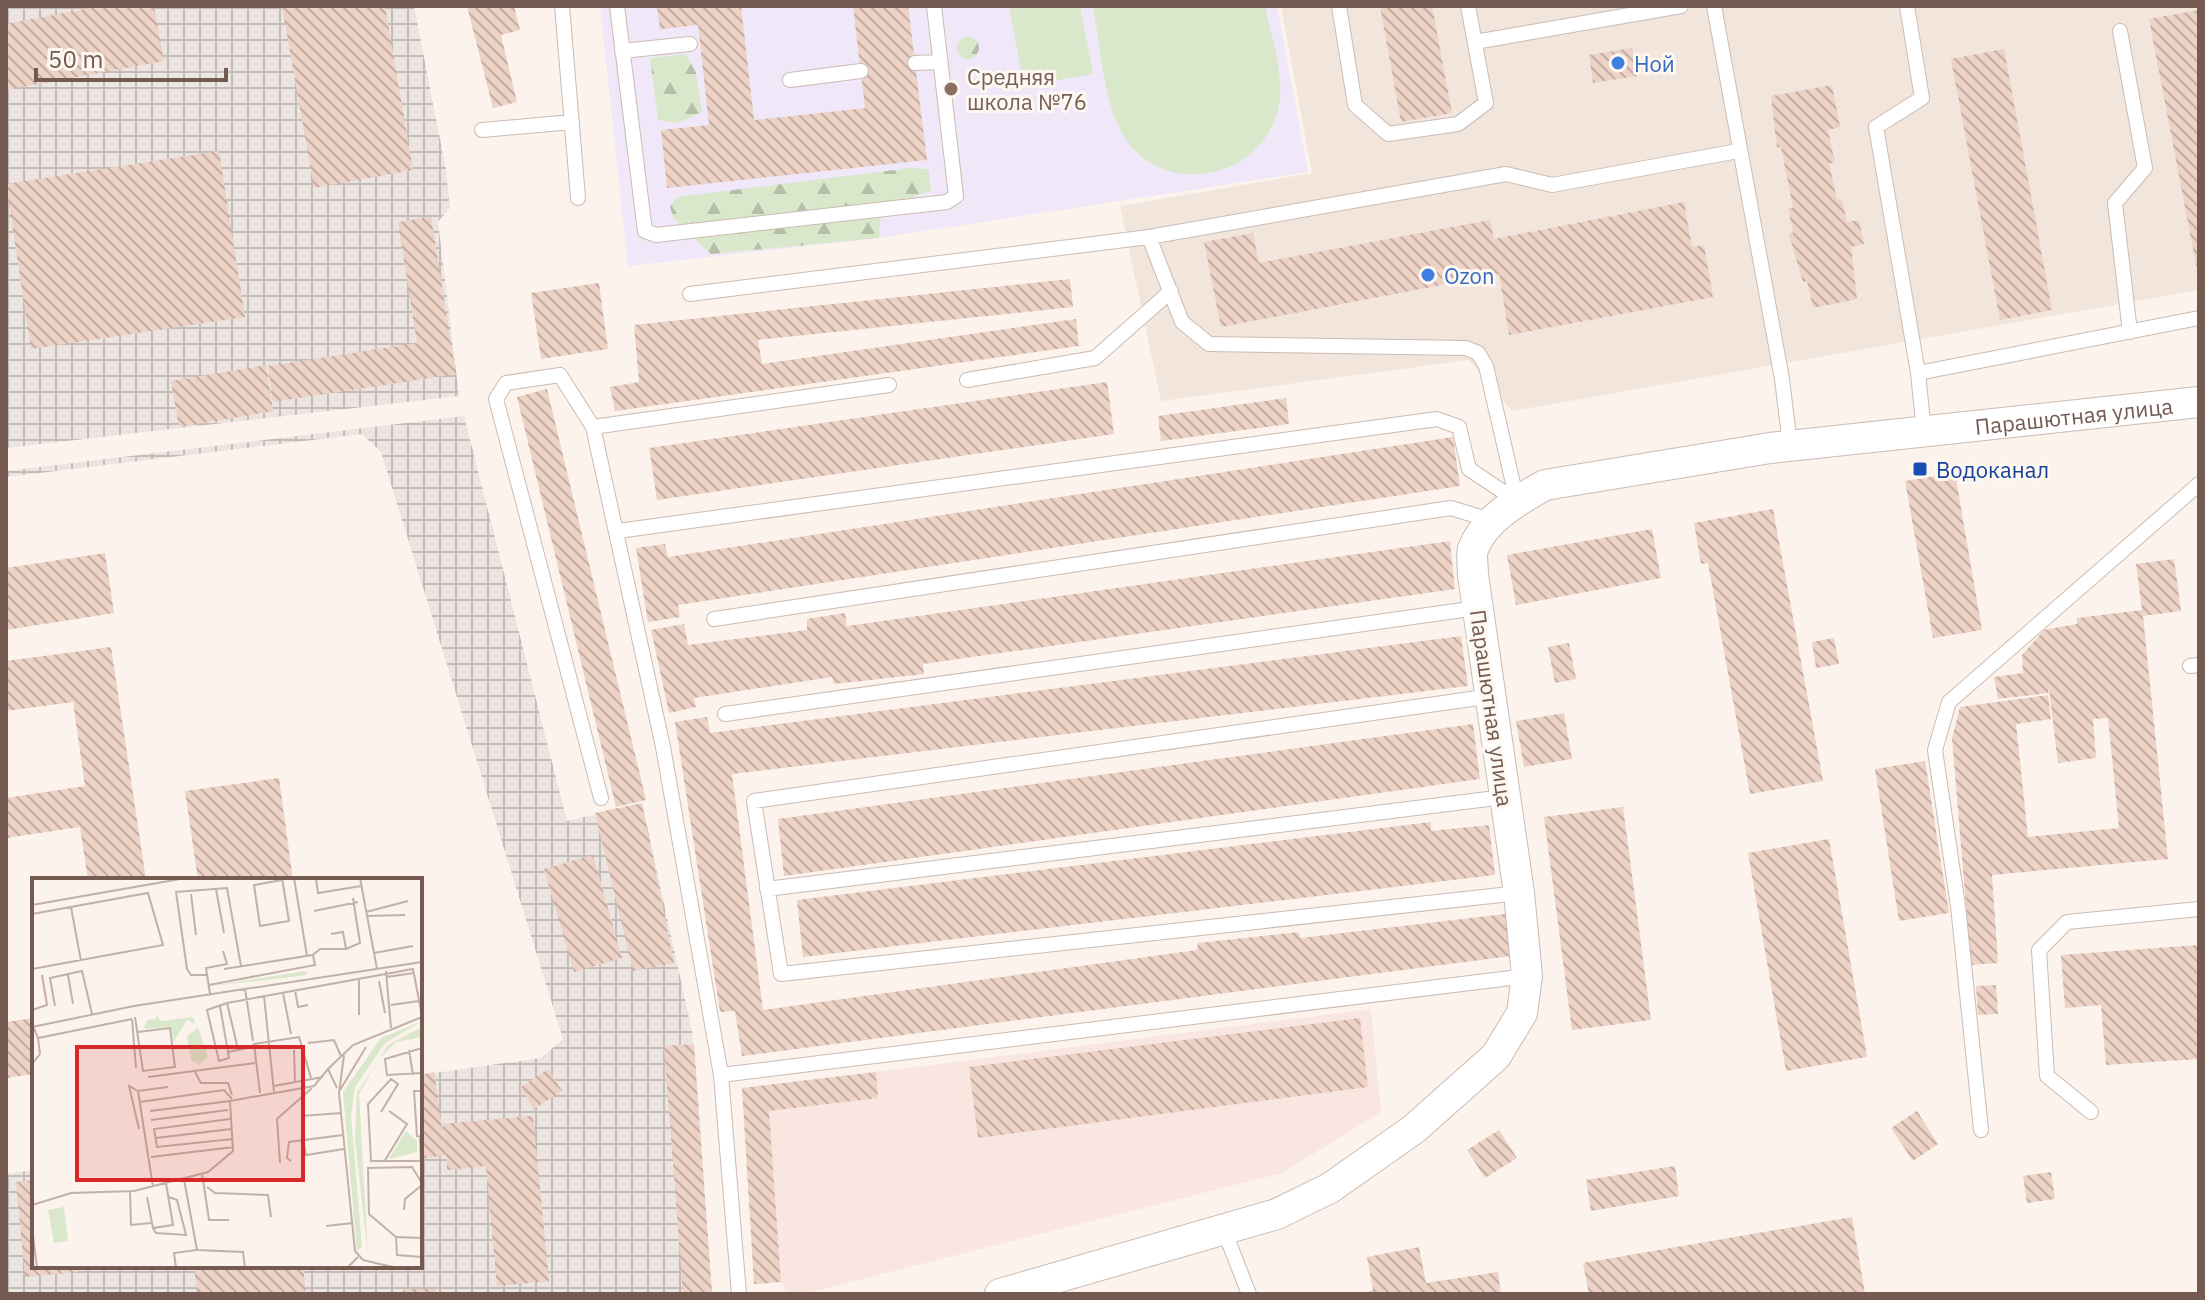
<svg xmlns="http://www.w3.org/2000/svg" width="2205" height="1300" viewBox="0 0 2205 1300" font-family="'IBM Plex Sans',sans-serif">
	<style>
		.residential { fill: #f2e5db }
		.commercial { fill: #fae6e1 }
		.industrial { fill: url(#industrial-grid) }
		.education { fill: #f0e8f8 }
		.grass { fill: #d9e8cb }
		.forest { fill: url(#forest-firs) }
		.building { fill: url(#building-back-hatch) }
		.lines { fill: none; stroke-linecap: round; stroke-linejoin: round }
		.service-casing { stroke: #ccbbb2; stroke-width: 16 }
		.minor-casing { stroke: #ccbbb2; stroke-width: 32 }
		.service { stroke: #fff; stroke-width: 14 }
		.minor { stroke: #fff; stroke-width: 30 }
		.shop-dot { fill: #3f7fe0; stroke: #fef8f2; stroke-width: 3 }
		.education-dot { fill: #8d6e63; stroke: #fef8f2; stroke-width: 3 }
		.transit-dot { fill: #1a4fb4; stroke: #fef8f2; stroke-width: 3 }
		.labels { text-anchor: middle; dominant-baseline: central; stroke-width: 6; stroke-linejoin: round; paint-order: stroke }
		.shop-label { font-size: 22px; fill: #366cbe; stroke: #fef8f2; text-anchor: start }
		.education-label { font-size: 22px; fill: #785e54; stroke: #fef8f2; text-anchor: start }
		.street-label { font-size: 22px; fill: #745a51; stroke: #fef8f2 }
		.transit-label { font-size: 22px; fill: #164399; stroke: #fef8f2; text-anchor: start }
		.inset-road { fill: none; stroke: #c1b1a9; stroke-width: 2 }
		.view { fill: #d62828; fill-opacity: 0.15; stroke: #d62828; stroke-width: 4 }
		.inset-edge { fill: none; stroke: #745a51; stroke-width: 4 }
	</style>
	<defs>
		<pattern id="industrial-grid" width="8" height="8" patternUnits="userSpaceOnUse" patternTransform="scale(2)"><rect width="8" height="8" fill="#ebe4e1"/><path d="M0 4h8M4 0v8" fill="none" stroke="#c3bcb9"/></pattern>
		<pattern id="forest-firs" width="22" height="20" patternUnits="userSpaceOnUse" patternTransform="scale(2)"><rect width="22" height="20" fill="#d9e8cb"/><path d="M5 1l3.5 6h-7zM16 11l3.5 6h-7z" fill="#b5bfa7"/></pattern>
		<pattern id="building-back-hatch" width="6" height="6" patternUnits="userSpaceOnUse" patternTransform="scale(2)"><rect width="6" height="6" fill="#edd2c6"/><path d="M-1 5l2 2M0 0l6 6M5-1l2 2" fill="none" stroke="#c5ada3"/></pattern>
	</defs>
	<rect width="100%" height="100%" fill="#fbf3ec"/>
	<!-- residential -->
	<path class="residential" d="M1281 6H2199V290L1512 411 1469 360 1161 401 1120 206 1312 173Z"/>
	<!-- commercial -->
	<path class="commercial" d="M1371 1009 1381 1112 1282 1173 803 1294H787L781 1282 769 1111 878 1098 876 1072Z"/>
	<!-- industrial -->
	<path class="industrial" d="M6 6H414L446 170 450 208 438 222 459 396 6 448Z
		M464 416 567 821 642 803 692 1031 712 1294H6V1174L34 1170V1266H420V1075L541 1058 563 1039 381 452 362 434 6 477V471Z"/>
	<!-- education -->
	<path class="education" d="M600 6H1277L1308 172 879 238 628 266Z"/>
	<!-- grass -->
	<path class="grass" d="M1009 6H1080L1093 74 1024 86Z
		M1093 6H1265C1272 39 1287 81 1277 114 1257 179 1167 197 1127 141 1104 109 1100 45 1093 6Z"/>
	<!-- forest -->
	<path class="forest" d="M957 48a11 11 0 1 1 22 0a11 11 0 1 1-22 0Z
		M686 54 696 73 702 112 679 123 658 120 650 58Z
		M911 168 928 169 931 191 899 202 881 217 879 238 711 254 674 219 670 207 677 197Z"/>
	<!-- building -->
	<path class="building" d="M101 6H154L164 61 6 90V24Z
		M282 6H385L413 170 314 188Z
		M467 6H514L520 30 501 35 517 102 493 108Z
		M657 6H741L754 120 865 108 853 6H908L927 160 667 188 661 130 709 125 698 25 660 29Z
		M1380 6H1432L1452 113 1401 122Z
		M2199 10V275H2198L2149 19Z
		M1632 48 1637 76 1593 83 1589 55Z
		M2004 49 2052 310 2000 320 1951 59Z
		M1832 85 1840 127 1828 130 1835 163H1829L1837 200 1842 199 1847 222 1859 220 1864 244 1851 247 1857 299 1813 308 1807 281 1803 282 1789 234 1793 233 1788 208H1793L1781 147 1777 148 1771 96Z
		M219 151 245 317 31 349 6 184Z
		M1684 202 1692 247 1704 245 1713 297 1509 335 1499 274 1221 327 1204 242 1253 233 1259 263 1490 220 1494 239Z
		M431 217 456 374 273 402 268 366 417 343 398 222Z
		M1070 279 1073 307 758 340 762 364 1076 319 1079 346 615 411 610 387 639 382 634 325Z
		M599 283 608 349 541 359 531 293Z
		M266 365 273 411 179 427 171 381Z
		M1107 382 1114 434 657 500 649 448Z
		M547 389 646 800 616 807 517 397Z
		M1286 398 1289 424 1161 441 1158 416Z
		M1453 437 1460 486 678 605 680 617 648 622 636 548 665 544 668 557Z
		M1955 473 1982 630 1933 638 1905 481Z
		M1773 509 1823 781 1750 794 1708 563 1701 564 1694 523Z
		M1652 529 1661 578 1516 605 1507 555Z
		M1450 541 1455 589 923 664 924 674 834 684 832 677 694 698 696 707 669 713 651 630 684 624 688 645 807 630V619L845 613 847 626Z
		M105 553 114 613 6 630V568Z
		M2174 559 2181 611 2143 616 2168 859 1992 875 1998 963 1971 965 1952 738 1960 707 2048 695 2051 719 2016 724 2028 837 2119 828 2108 718 2093 719 2096 758 2058 763 2049 689 2048 693 1998 699 1994 677 2023 673 2022 655 2044 630 2077 624V618L2142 610 2136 564Z
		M1461 636 1468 686 732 774 763 1010 1197 950 1198 943 1299 932 1300 938 1505 914 1511 956 742 1056 735 1011 720 1012 675 722 707 717 710 733Z
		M1834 638 1839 664 1816 668 1812 642Z
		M1569 643 1576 679 1555 683 1548 647Z
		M111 647 131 780 146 880H88L80 827 6 838V798L85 786 73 702 6 711V661Z
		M1564 713 1572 759 1524 767 1516 721Z
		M1473 724 1480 779 784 876 778 819Z
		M1925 761 1949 913 1899 921 1875 769Z
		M279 778 293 880H198L185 791Z
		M642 803 674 963 633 971 595 813Z
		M1623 807 1651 1020 1572 1030 1544 817Z
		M1431 822V831L1489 825 1495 875 803 957 797 900Z
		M1829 839 1867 1057 1786 1071 1748 853Z
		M593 855 622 958 574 972 544 869Z
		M2199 945V1059L2106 1065 2101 1005 2065 1008 2061 955Z
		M1996 985 1998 1014 1978 1015 1976 986Z
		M34 1018V1074L6 1078V1022Z
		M1360 1018 1368 1087 978 1138 969 1067Z
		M694 1044 712 1294H683L664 1046Z
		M548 1069 562 1091 534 1109 520 1088Z
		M434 1072 444 1142 443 1124 533 1116 549 1281 497 1286 486 1166 447 1170 446 1155 420 1159V1075Z
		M876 1072 878 1098 769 1111 781 1282 754 1284 742 1088Z
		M1917 1111 1938 1144 1913 1161 1891 1128Z
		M1499 1130 1517 1158 1485 1178 1467 1150Z
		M1675 1166 1679 1196 1591 1211 1586 1180Z
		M2051 1172 2055 1199 2027 1203 2023 1176Z
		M34 1180V1266H77L78 1272 25 1277 16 1182Z
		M1852 1217 1865 1294H1589L1583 1263Z
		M1419 1247 1426 1283 1498 1272 1501 1294H1360L1373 1290 1367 1257Z
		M194 1266H303L306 1294H197Z
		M403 1289H436V1294H403Z"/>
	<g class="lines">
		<!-- service casing -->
		<g class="service-casing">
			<path id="service" d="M562 6 578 198
				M617 6 645 231 656 235 947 202 956 196 934 6
				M1339 6 1355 105 1388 134 1458 124 1486 103 1468 6
				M1714 6 1782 379 1790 445
				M1907 6 1922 98 1876 127 1918 373 1924 432
				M2120 31 2145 168 2115 203 2130 332
				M1475 42 1681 6
				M622 51 690 44
				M915 63 940 62
				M790 80 861 71
				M482 130 572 122
				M1149 237 1182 322 1209 344 1466 348 1478 353 1486 366 1517 501
				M690 294 1149 237 1506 174 1552 185 1738 151
				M1918 373 2199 318
				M967 380 1095 358 1171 291
				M593 427 889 385
				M618 531 1437 419 1459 427 1469 469 1517 501
				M714 619 1451 508 1493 521
				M2190 666 2199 665
				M1492 696 754 801 781 974 1519 893
				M725 714 1477 608
				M601 798 496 399 506 383 560 375 593 427 663 747 721 1075 739 1294
				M767 889 1504 797
				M721 1075 1527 976
				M2091 1112 2047 1076 2039 950 2067 922 2199 909
				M1981 1130 1958 906 1935 750 1949 702 2199 484
				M1224 1230 1249 1294"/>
		</g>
		<!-- minor casing -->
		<g class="minor-casing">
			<g id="minor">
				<path id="s1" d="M1000 1294 1277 1214 1330 1188 1414 1129 1496 1056 1522 1013 1527 976 1519 893 1473 575C1473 567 1471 556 1473 549 1484 519 1520 499 1545 485L1770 448 2199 402"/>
			</g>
		</g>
		<!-- service -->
		<use href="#service" class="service"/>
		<!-- minor -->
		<use href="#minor" class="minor"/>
	</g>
	<!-- markers -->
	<g class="shop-dot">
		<circle cx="1618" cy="63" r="8"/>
		<circle cx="1428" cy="275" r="8"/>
	</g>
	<circle class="education-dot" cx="951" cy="89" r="8"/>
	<rect class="transit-dot" x="1912" y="461" width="16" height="16" rx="4"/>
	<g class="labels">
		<!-- shop labels -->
		<g class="shop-label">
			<text x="1634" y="63">Ной</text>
			<text x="1444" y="275">Ozon</text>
		</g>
		<!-- education labels -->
		<g class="education-label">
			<text x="967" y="76">Средняя<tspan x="967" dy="25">школа №76</tspan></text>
		</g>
		<!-- street labels -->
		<g class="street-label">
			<text stroke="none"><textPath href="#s1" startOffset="1710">Парашютная улица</textPath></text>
			<text transform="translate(1492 708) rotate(82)">Парашютная улица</text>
		</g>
		<!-- transit labels -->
		<g class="transit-label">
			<text x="1936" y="469">Водоканал</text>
		</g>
	</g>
	<!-- overview -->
	<g transform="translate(32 878)">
		<rect width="390" height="390" fill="#fbf3ec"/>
		<path d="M166 150 176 179 167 187 159 182 155 158Z" fill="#d9e8cb"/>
		<path d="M274 93 275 97 180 108ZM123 136 129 143 161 139 163 146 155 142 142 163 139 149 112 151 115 142 125 141ZM390 143 353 165 323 209 319 237 330 369 325 373 311 214 349 160ZM390 149V159L364 164 346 182 327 216 336 378 323 261 325 215 356 167Z" fill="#d9e8cb"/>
		<path d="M374 253 385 263V274L357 281ZM32 329 36 363 22 365 16 332Z" fill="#d9e8cb"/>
		<path class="inset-road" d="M250 0 257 43 228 48 222 7 250 2M262 0 275 78M328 0 345 91M284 1 286 15 329 8M184 11 192 55M159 16 164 57M0 27 154 0M39 29 49 83M282 33 326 24M334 34 376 23M0 36 116 15 131 67 0 91M335 38 373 37M314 71 328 65 321 20M342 75 381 68M281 77 288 71H314L311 54 299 56M354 93 359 150M36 97 41 126M176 97H159L155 91 144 14 195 10 209 88M354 99 382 95M327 100V137M347 103 353 135M177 107 283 87 281 77 192 91M213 111 221 163M263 112 266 129 276 127M251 115 259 156M178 116 174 90 195 86 191 73M232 118 242 214M195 125 205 167M359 127 387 123M23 128 18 100 50 93 60 136M188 128 197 180 187 183 175 132 195 125 381 91 390 138M0 132 15 127 10 97M103 139 111 193 143 189 138 150 106 154M100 141 104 190M0 145 6 160 100 141M0 149 102 128 390 84M276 165 302 162 309 178M390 170 353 181 355 197 390 195M262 172 263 203M377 172 381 197M196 174 221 169M312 177 307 215 323 373 331 382 365 390M0 186 8 176 6 160M163 194 169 205H196L200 217M116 199 223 185M242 208 291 199M305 210 296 191 321 167 390 139M308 212 334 169M106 213 121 309M390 213H382L385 258 390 259M228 215 222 166 267 159 279 200M108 224 192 212 200 221M118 233 198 223M349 234 366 206 359 201 336 226 339 283H389L388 260M269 238 309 235M198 241 122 251 125 269 201 261M119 242 196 232M107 251 97 208 106 213 136 209M124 260 199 251M271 262 274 277 312 271M119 279 202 269M259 283 255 280 257 264 311 257M352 284 375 246 357 233M248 285 245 241 280 210M170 295 177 342H197M390 305 380 289 336 290 337 336 364 359 390 360M175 309 183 315 236 317 239 339M98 313 99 347 119 345M115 319 121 350 141 347 134 305M0 327 39 315 102 313 176 294 201 273 198 223 282 208 296 191M372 332 373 321 390 307M294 348 321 345M0 349 5 390M121 350 124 355 154 357 145 322 137 319M364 359 365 377 390 379M165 372 211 374 213 390M144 390 142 375 165 372 152 301M296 390 316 389 326 379"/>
		<path class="view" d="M45 169H271V302H45Z"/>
		<rect width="390" height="390" class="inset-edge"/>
	</g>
	<!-- border -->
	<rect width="2205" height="1300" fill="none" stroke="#745a51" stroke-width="16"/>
	<!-- scale -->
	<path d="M36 68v12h190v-12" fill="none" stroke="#745a51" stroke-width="4"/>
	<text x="48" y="68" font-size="24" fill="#745a51" stroke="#fef8f2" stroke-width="6" paint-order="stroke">50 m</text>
</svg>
